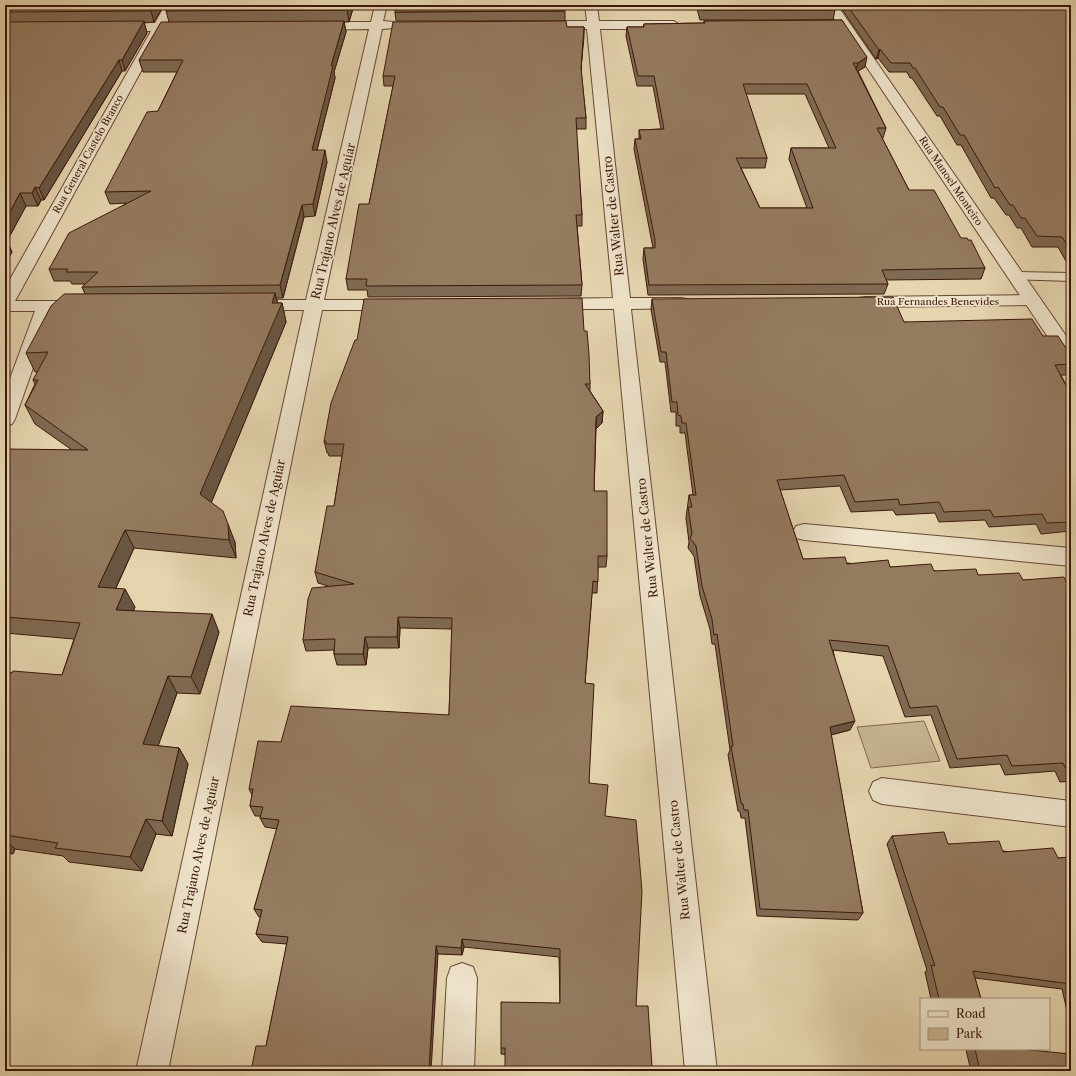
<svg xmlns="http://www.w3.org/2000/svg" width="1076" height="1076" viewBox="0 0 1076 1076" font-family="'Libre Caslon Text',serif">
	<style>
		.green { fill: #c9b694; stroke: #82674e }
		.lines { fill: none; stroke-linecap: round; stroke-linejoin: round }
		.service-casing { stroke: #664833; stroke-width: 2 }
		.minor-casing { stroke: #664833; stroke-width: 2 }
		.tertiary-casing { stroke: #664833; stroke-width: 2 }
		.service { fill: #efe4cc; fill-rule: evenodd }
		.minor { fill: #efe4cc; fill-rule: evenodd }
		.tertiary { fill: #efe4cc; fill-rule: evenodd }
		.wall { fill: #7f6a53; stroke: #3b1809; fill-rule: evenodd }
		.shaded-wall { fill: #685643; stroke: #3b1809 }
		.building { fill: #947b60; stroke: #3b1809; fill-rule: evenodd }
		.labels { text-anchor: middle; dominant-baseline: central; stroke-width: 3.5; stroke-linejoin: round; paint-order: stroke }
		.far-street-label { font-size: 10px; fill: #3b1809; stroke: #efe4cc }
		.street-label { font-size: 12px; fill: #3b1809; stroke: #efe4cc }
	</style>
	<rect width="100%" height="100%" fill="#e6d6b0"/>
	<filter id="stains"><feTurbulence type="fractalNoise" baseFrequency=".005" numOctaves="4"/><feColorMatrix values="0 0 0 0 .2 0 0 0 0 .09 0 0 0 0 .02 0 0 0 .5 -.17"/></filter>
	<radialGradient id="worn" r=".72"><stop offset=".6" stop-color="#630" stop-opacity="0"/><stop offset="1" stop-color="#630" stop-opacity=".3"/></radialGradient>
	<!-- green -->
	<path class="green" d="M924 721 940 761 871 768 857 727Z"/>
	<g class="lines">
		<!-- service casing -->
		<g class="service-casing">
			<path id="service" d="M1016 272 1071 273V281L1012 279 1010 276Z"/>
		</g>
		<!-- minor casing -->
		<g class="minor-casing">
			<path id="minor" d="M165 5H177L167 23H188L194 27 188 31H163L15 301H81L87 302 90 306 87 310 53 311 15 419 12 424 5 426V392L35 311H5V288L151 31H116L110 27 116 23H155Z
				M375 5H387L383 21 394 22 396 25 394 28 382 29 324 300H393L399 301 402 305 399 309 393 310H322L168 1071H136L304 310H253L247 309 244 305 247 301 253 300H306L369 29 314 30 308 26 314 22H371Z
				M585 5H597L599 21H674L680 25 674 29H600L630 298H681L687 299 690 303 687 307 681 308 631 309 717 1071H685L614 309H553L547 308 544 304 547 300 553 299 613 298 587 29H536L530 25 536 21H587Z
				M1032 295 1038 296 1041 300 1038 304 1032 305 865 307 859 306 856 302 859 298 865 297Z
				M804 524 1071 548V566L804 540 796 538 793 532 796 526Z
				M882 778 1071 801V827L882 804 873 800 869 791 873 782Z
				M462 963 473 967 477 978 474 1071H442L447 978 451 967Z"/>
		</g>
		<!-- tertiary casing -->
		<g class="tertiary-casing">
			<path id="tertiary" d="M825 5H837L1071 343V363L1064 361Z"/>
		</g>
		<!-- service -->
		<use href="#service" class="service"/>
		<!-- minor -->
		<use href="#minor" class="minor"/>
		<!-- tertiary -->
		<use href="#tertiary" class="tertiary"/>
	</g>
	<!-- wall -->
	<path class="wall" d="M5 5H164L154 22 144 23 147 33 125 71H122L44 200H41L38 206H26L7 241 12 252 5 264Z
		M170 5H354L349 22H344L346 32 334 72 335 78 317 150 327 162 315 216 304 217 283 298H276L278 303H282L286 322 211 503 235 542 236 558 134 548 116 588 135 607 133 611 219 632 200 694 177 693 158 746 179 748 188 764 172 836 156 834 142 871 69 862 63 856 15 849 13 854 5 853V672L12 673 62 675 74 639 5 633V456L72 450 35 424 25 405 35 384 33 380 38 372H35L26 353 85 294 82 287 85 284H72L70 281H54L49 269 126 203 110 204 105 192 158 111 177 72H143L139 60 169 22 166 11Z
		M696 5H831L835 10 833 20H700Z
		M839 5H1071V270L1058 247H1032L1021 228H1017L1009 215H1006L994 198H991L961 145H957L940 116H937L912 78H910L907 72H889L878 58 876 59Z
		M565 11V21H396L395 12Z
		M842 20 865 67 858 71 886 128 883 138H882L909 190 961 238 985 268 981 279 886 280 888 284 884 294 648 295 643 259 644 248H653L634 149 635 139H639V130L661 129 653 86H637L626 36 627 27H643L644 24 704 23V21ZM746 94H805L829 148H791L789 159 807 208H760L741 168H765L767 158Z
		M567 27H584L581 70 586 118V129H576L582 215V226H577L582 285 581 296 368 297 367 290H348L346 279 369 204 393 86H384L383 76Z
		M652 299 904 322 1043 336 1068 351 1071 352V375H1061L1071 395V531L1041 534 1036 524 989 527 985 520 939 522 935 513 896 515 893 510 851 512 840 486 780 490 803 559 978 575 1023 580 1067 584H1071V781L1060 782 1055 771 1005 775 1000 764 950 768 931 715 905 717 883 656 833 650 850 730 831 735 863 913 858 920 757 916 745 818H741L740 812 738 811 728 755 730 750 715 644H712L710 629 700 596 694 556 688 548 689 542 686 518 689 495H693L685 433H680V426H676V412H671L665 362H660L651 309Z
		M584 331 590 384V391L603 411 602 423 596 429 594 491 607 556 606 567H598L597 593H592L585 683 589 783 605 816 636 1006 652 1067 655 1071 501 1054V1048L560 1003 559 957 464 947 462 955 438 954 266 1046 287 944 262 942 256 934 261 917H259L254 909 277 829 265 827 260 818 261 816H255L250 806 252 795 249 789 281 742 449 715 452 629 400 628 399 648H368L366 665H337L334 654V650L306 651 303 640 328 586 318 583 315 572 334 506 342 456H329L328 453H327L324 441Z
		M892 836 948 844 1058 858 1071 857V1028L1062 989 975 978 981 999H931L925 972 927 970 887 844Z
		M967 1049H1020L1071 1071H971L966 1050Z"/>
	<!-- shaded-wall -->
	<path class="shaded-wall" d="M155 5H164L154 22 151 11Z
		M349 5H354L349 22 347 10Z
		M144 21 147 33 125 71 122 60Z
		M344 21 346 32 334 72 335 78 314 162 312 150 331 66Z
		M584 27V37L580 78 581 68Z
		M880 49 878 58 876 59 879 50Z
		M867 57 865 67 855 73 858 63Z
		M119 60 122 71 44 200 39 188Z
		M325 150 327 162 315 216 313 204Z
		M35 187 41 200 38 206 32 193Z
		M20 193 26 206 7 241 12 252 5 264V221Z
		M302 205 304 217 283 298 280 285Z
		M275 293 279 309 282 303 286 322 207 513 200 494 272 303Z
		M603 411 602 423 596 429V417Z
		M228 524 235 542 236 558 229 540Z
		M125 530 134 548 108 605 98 587Z
		M125 589 135 607 125 628 116 610Z
		M212 614 219 632 200 694 191 677Z
		M398 617 400 628 399 648 397 637Z
		M365 637 368 648 366 665 363 654Z
		M168 676 177 693 153 760 143 744Z
		M855 721 850 730 826 736 830 727Z
		M179 748 188 764 172 836 162 821Z
		M146 819 156 834 142 871 130 857Z
		M5 839 15 849 13 854 5 847Z
		M462 939 464 947 462 955 461 948Z
		M436 946 438 954 431 1071H429Z"/>
	<!-- building -->
	<path class="building" d="M5 5H155L151 11 5 12Z
		M170 5H349L347 10 166 11Z
		M396 5H564L565 11 395 12Z
		M700 5H831L835 10H701Z
		M847 5H1071V251L1062 237 1037 236 1025 218H1021L1013 205H1010L998 187 995 188 964 135H960L943 107H940L915 68H913L910 63H891L880 49 879 50Z
		M842 20 867 57 858 63H853L886 128H877L909 190H934L961 238H967L968 240H971L985 268 882 270 888 284 649 285 644 248H655V240L635 139H641L639 130 664 129 654 76H638L627 27H644V24L705 23 704 21ZM743 84H807L836 148H791L813 208H760L736 158H767Z
		M144 21 122 60H119L39 188 35 187 32 193H20L5 221V22Z
		M344 21 331 66H333L312 150H325L313 204 302 205 280 285 82 287 98 272H66L68 269H49L69 233 151 191 105 192 147 112 158 111 183 60H139L161 22Z
		M566 21 567 27H584L581 68 586 118H576L582 215H576L582 285 366 286 367 279H346L359 204H369L395 76H383L393 22Z
		M275 293 272 303H282L200 494 223 511 228 524 229 540 125 530 98 587 125 589 116 610 212 614 191 677 168 676 143 744 179 748 162 821 146 819 130 857 55 848 58 843 5 835V672L12 673 13 671 62 675 80 623 5 617V456L8 449 88 450 25 405 38 380H33L48 352 26 353 51 306 64 294Z
		M893 297 904 322 1032 319 1043 336H1058L1068 351 1071 352V364L1055 365 1071 395V522L1047 523 1042 514 994 517 990 510 944 512 939 502 900 505 898 499 855 502 844 475 777 480 803 559 845 557 847 564 888 560 890 567 931 564 934 571 976 569 978 575 1019 573 1023 580 1064 577 1067 584H1071V773H1068L1063 763 1012 766 1007 755 957 759 937 706 910 708 888 646 829 640 855 721 830 727 863 913 760 909 748 810H744L743 804 741 803 731 746H733L717 634 714 635 712 619 702 586 696 546 690 538 692 534 688 507H692L689 495H696L686 423H682L681 416 678 415 677 402H672L666 352H661L652 299Z
		M582 298 584 331H587L589 354 590 384H585L603 411 596 417 594 491H607V556H598V582L593 581 585 683 594 684 589 783 608 785 605 816 636 820 642 891 636 1006H648L652 1067 655 1066V1071H505V1048H501V1002L560 1003V949L462 939 461 948 436 946 429 1071H251L256 1046H266L288 937 256 934 262 910 254 909 279 820 260 818 263 807 250 806 253 789H249L258 741 281 742 291 706 449 715 452 618 398 617 397 637H365L363 654H334L335 639 303 640 308 599 312 588 354 584 315 572 327 506H334L344 444H326V441H324L331 403 355 340H357L364 299Z
		M944 832 948 844 999 841 1003 852 1053 848 1058 858 1071 857V984L973 971 981 999H939L931 965 935 966 892 836Z
		M975 1049H1020L1071 1054V1071H980Z"/>
	<g class="labels">
		<!-- far-street labels -->
		<g class="far-street-label">
			<text transform="translate(88 154) rotate(-61)">Rua General Castelo Branco</text>
			<text transform="translate(951 181) rotate(56)">Rua Manoel Monteiro</text>
			<text x="938" y="301">Rua Fernandes Benevides</text>
		</g>
		<!-- street labels -->
		<g class="street-label">
			<text transform="translate(613 216) rotate(-96)">Rua Walter de Castro</text>
			<text transform="translate(333 221) rotate(-77)">Rua Trajano Alves de Aguiar</text>
			<text transform="translate(264 538) rotate(-78)">Rua Trajano Alves de Aguiar</text>
			<text transform="translate(647 538) rotate(-96)">Rua Walter de Castro</text>
			<text transform="translate(198 855) rotate(-78)">Rua Trajano Alves de Aguiar</text>
			<text transform="translate(679 860) rotate(-96)">Rua Walter de Castro</text>
		</g>
	</g>
	<!-- margin -->
	<rect width="1076" height="1076" fill="none" stroke="#e6d6b0" stroke-width="20"/>
	<rect x="6" y="6" width="1064" height="1064" fill="none" stroke="#3b1809" stroke-width="2"/>
	<rect x="10" y="10" width="1056" height="1056" fill="none" stroke="#3b1809"/>
	<!-- legend -->
	<rect x="920" y="998" width="130" height="52" fill="#efe4cc" stroke="#a7927e"/>
	<rect x="928" y="1011" width="20" height="6" fill="#efe4cc" stroke="#a7927e"/>
	<text x="956" y="1018" font-size="12" fill="#3b1809">Road</text>
	<rect x="928" y="1028" width="20" height="12" fill="#c9b694" stroke="#a7927e"/>
	<text x="956" y="1038" font-size="12" fill="#3b1809">Park</text>
	<rect width="100%" height="100%" filter="url(#stains)"/>
	<rect width="100%" height="100%" fill="url(#worn)"/>
</svg>
